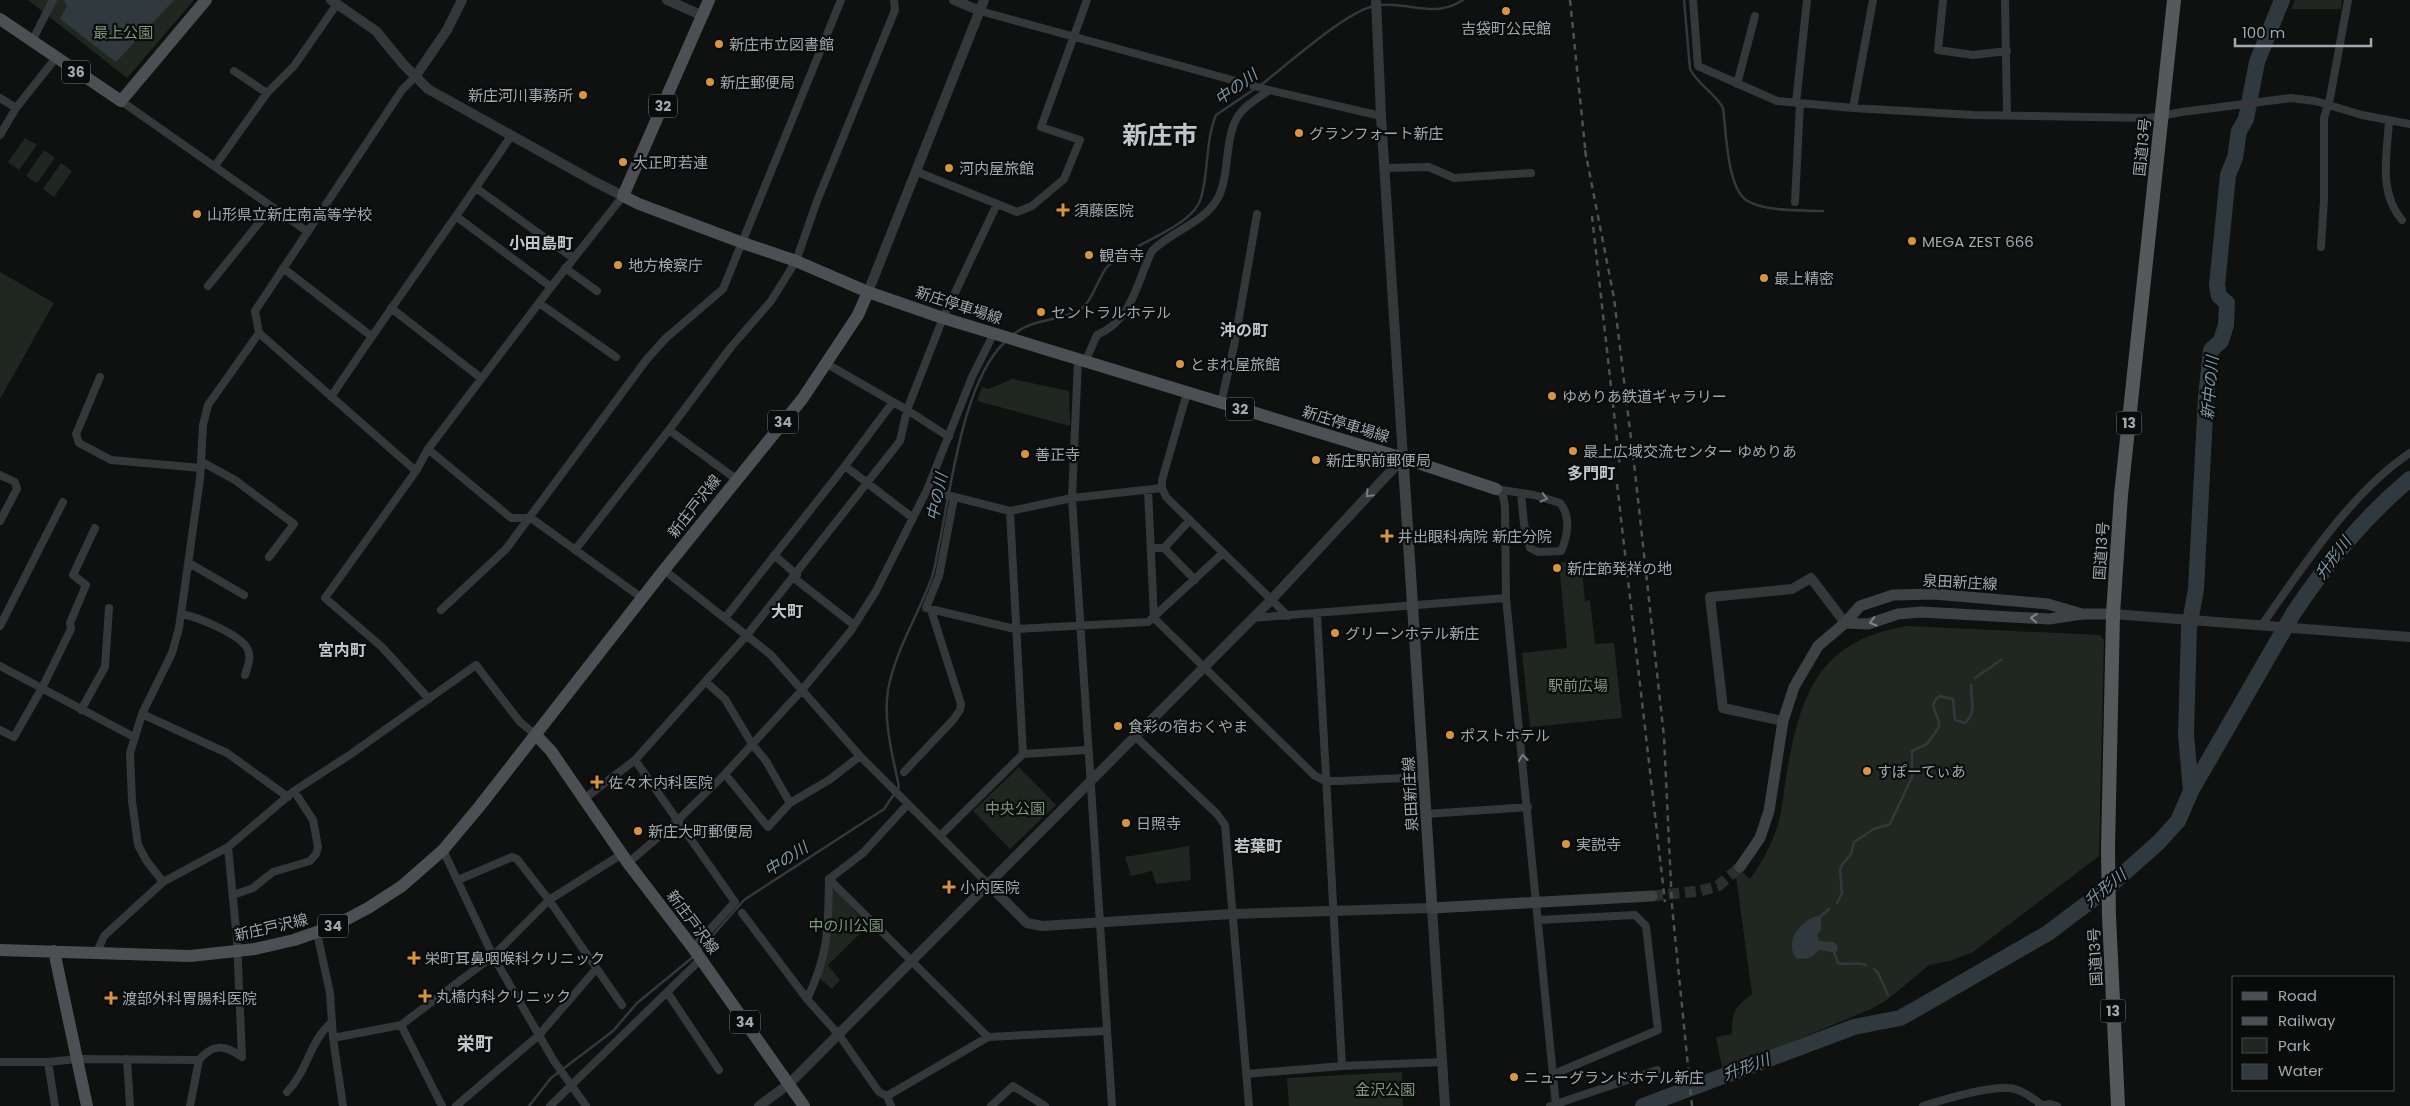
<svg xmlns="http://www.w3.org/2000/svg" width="2410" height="1106" viewBox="0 0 2410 1106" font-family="Poppins,'Noto Sans JP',sans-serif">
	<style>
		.green { fill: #202721 }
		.water { fill: #303a3e }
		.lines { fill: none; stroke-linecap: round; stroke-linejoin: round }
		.stream { stroke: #303a3e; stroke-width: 2.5 }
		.river { stroke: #303a3e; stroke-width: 16 }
		.secondary-tunnel { stroke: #2c2e30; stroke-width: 11; stroke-dasharray: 11 5.5; stroke-linecap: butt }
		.minor { stroke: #36373a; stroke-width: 8 }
		.tertiary { stroke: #36373a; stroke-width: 10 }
		.secondary { stroke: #3f4145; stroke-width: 11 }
		.primary { stroke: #4d4f54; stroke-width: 12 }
		.trunk { stroke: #56585c; stroke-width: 14 }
		.rail { stroke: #4d5054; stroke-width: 2.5; stroke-dasharray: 6 5; stroke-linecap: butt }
		.oneway { stroke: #777b81 }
		.oneway2 { stroke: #7f848b }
		.poi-dot { fill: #d9943f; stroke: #0a0b0b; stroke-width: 2 }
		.labels { text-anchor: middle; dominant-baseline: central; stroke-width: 4.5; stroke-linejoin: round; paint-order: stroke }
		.shield { fill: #0a0b0b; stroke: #74797e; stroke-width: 1 }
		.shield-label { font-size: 14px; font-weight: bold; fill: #a2a8b0 }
		.poi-label { font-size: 15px; fill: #a2a8b0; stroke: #0a0b0b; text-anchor: start }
		.park-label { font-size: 15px; fill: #7d987b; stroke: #0a0b0b }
		.street-label { font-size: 15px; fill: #a2a8b0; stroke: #0a0b0b }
		.water-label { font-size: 16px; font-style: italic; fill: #7d98a7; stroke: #0a0b0b }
		.neighbourhood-label { font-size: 16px; font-weight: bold; fill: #c3c6cc; stroke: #0a0b0b }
		.quarter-label { font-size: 18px; font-weight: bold; fill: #c3c6cc; stroke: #0a0b0b }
		.town-label { font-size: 25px; font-weight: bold; fill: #c3c6cc; stroke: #0a0b0b }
	</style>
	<rect width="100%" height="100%" fill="#0f1010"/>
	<!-- green -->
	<path class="green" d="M28 0H194L127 78Z
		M2295 0H2342L2341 9H2291Z
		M25 138 37 145 19 170 8 162Z
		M44 150 55 158 37 183 26 176Z
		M61 163 72 171 54 197 43 189Z
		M0 272 54 303 0 399Z
		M1012 379 1069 391 1070 426 977 401 982 387 989 389Z
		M1581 560 1585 601 1590 600 1595 644 1614 643 1622 718 1530 727 1522 653 1567 648 1559 563Z
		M1907 626 2100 635 2104 640 2099 856 1973 952 1950 961 1929 965 1887 1000 1871 1009 1772 1050 1722 1067 1716 1037 1732 1034C1732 1012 1734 1008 1752 994L1735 869 1738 868 1750 879C1760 865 1769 850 1775 833 1782 816 1783 796 1786 777 1800 697 1816 641 1907 626Z
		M1019 767 1056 805 1010 849 973 811Z
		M1189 846 1191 880 1156 884 1152 871 1131 876 1125 857Z
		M835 889 868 926 828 965 840 980 832 989 819 978 831 891Z
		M1402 1072 1403 1106H1289L1287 1078Z"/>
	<!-- water -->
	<path class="water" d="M64 0H174L116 62 60 19 67 6Z
		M1817 916 1821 917V930L1817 935 1819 941 1834 942 1838 946 1836 953 1820 950 1810 958 1797 959C1783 943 1800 921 1817 916Z"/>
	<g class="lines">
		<!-- stream -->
		<path class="stream" d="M1684 0 1690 69C1698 85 1715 93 1723 108 1726 130 1727 187 1746 200 1764 212 1802 210 1823 211
			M1380 5C1411 2 1434 19 1463 0
			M1261 85C1284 67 1349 9 1375 6
			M1014 334C1032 319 1057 321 1078 311 1091 305 1098 278 1107 267 1129 244 1193 228 1201 198 1209 171 1205 142 1216 115L1256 88
			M1975 678 2001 660
			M1837 903 1842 893 1840 870 1842 865 1851 854 1854 842 1874 829 1890 824 1912 777V751L1927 744 1939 727V722L1933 705 1936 699 1940 696 1953 699 1955 720 1965 723C1977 712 1971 700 1971 685
			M1819 918 1829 909
			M699 951 744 900 884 809 899 787C893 757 883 722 888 690 896 648 918 616 932 577 936 565 937 552 940 540 951 486 964 378 1006 341
			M1834 952 1838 963C1847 966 1856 961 1866 965
			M1874 969 1878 973 1888 995
			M529 1106 551 1078 613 1031 637 1003 693 957"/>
		<!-- river -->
		<path class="river" d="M2191 791 2186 735 2189 628 2196 589 2206 397 2211 350 2221 341 2226 325 2227 303 2219 296 2217 285 2228 175 2235 158 2239 131 2246 119 2257 62 2282 0
			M1643 1106 1854 1027 1900 1018 1918 1008 2048 933 2105 890 2159 842 2178 821 2191 791 2293 614C2327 563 2363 518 2410 479"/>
		<!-- secondary-tunnel -->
		<path class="secondary-tunnel" d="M1652 896 1700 891 1718 886 1740 867"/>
		<!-- minor -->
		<path class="minor" d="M1693 0 1698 66 1777 101 1853 108 1974 115 2149 118 2182 112 2291 98 2315 101 2362 115 2410 124
			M1943 0 1938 50 1973 55 2007 51
			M2005 0 2007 115
			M980 11 1269 90 1381 116
			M32 41 53 0
			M234 71 267 93
			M415 77 402 90 255 311 259 333 416 471
			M1737 84 1755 16
			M0 98 16 108 55 59
			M121 101 308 232
			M1796 103 1807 0
			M1853 108 1873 0
			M2389 121C2387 155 2378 192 2402 220
			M0 135 16 108
			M215 166 267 93 294 66 337 4
			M1385 168 1429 167 1454 178 1531 173
			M915 171 1017 212 1032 206 1064 179 1080 140 1041 127 1087 0
			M476 188 573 258
			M1795 202 1800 103
			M457 217 551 287
			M2321 247 2324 200V118L2330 98 2348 0
			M283 268 371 336
			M565 268 597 291
			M208 286 271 208
			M539 303 616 357
			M391 308 481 378
			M1078 360 1072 498 1112 1106
			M1085 362 1097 335C1127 322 1134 295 1145 267 1148 262 1149 254 1153 250 1173 230 1203 224 1218 198 1231 173 1223 131 1242 111 1249 103 1260 97 1269 90
			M827 364 907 410 949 437
			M100 377 76 434 79 443 111 460 201 468
			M1187 393 1162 480V488L1166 497 1288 616
			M331 397C389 309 452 224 511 136
			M1221 403 1234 346 1257 214
			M669 430 736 479
			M428 449 511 518H531L642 598
			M202 462 235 480 294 524 269 557
			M845 466 913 518
			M0 475 15 482 17 489 0 521
			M1496 489 1503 495 1505 507 1506 598 1556 1106
			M1496 489 1534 495 1560 503C1571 516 1568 536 1561 551L1538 552 1530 548 1524 524 1521 493
			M927 490 1010 511 1072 498 1162 488
			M1148 490 1154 618 1314 775 1325 781H1339L1425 777
			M954 498 939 576 926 608 1015 629 1148 622 1223 553
			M1010 511 1023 754
			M1151 548H1164L1195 580
			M1164 548 1190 520
			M575 550 669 430 731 347 771 301 796 261 817 201 895 10 894 0
			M774 555 797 575
			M189 563 244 595
			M664 570 771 655 860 756 988 884
			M794 578 854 625
			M441 610 506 549 647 359 666 338 723 289 841 0
			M181 614C196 616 239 634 247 648 252 656 248 666 245 675
			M1317 614 1342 1066
			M725 618 845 466 893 402
			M1252 618 1506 598
			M2262 625C2301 569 2352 491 2410 453
			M0 626 63 502
			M0 666 134 737
			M706 682 725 699 752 744 766 761 790 803
			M429 699 382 647 325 598 416 471 428 449 551 287 623 196
			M81 710 105 667 109 608
			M142 714 227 753 288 797
			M0 730 14 737 42 688 71 629 70 623 86 585 73 575 95 528
			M1136 737 1217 814 1225 825 1249 1106
			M635 760 735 902 693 948
			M904 772 953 720 960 710 961 704 931 610
			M725 774 768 827 790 803 829 780 860 756
			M585 798 635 760 747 635 900 441 907 410 943 318 997 204
			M1426 814 1528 807
			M940 836 1023 754 1087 750
			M228 847 237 940 242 1057
			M443 850 493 956 554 1061 586 1106
			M628 863 677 821 725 774 802 690 850 632 876 591 927 490 972 377 994 333
			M829 879 988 1037
			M829 879 863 853 908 804
			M458 880 512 857 517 859 549 900 622 1005
			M163 882 146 860 138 845 132 801 130 753 142 714 172 653 179 628 200 479 203 425 208 405 259 333
			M233 895 253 888 273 872 310 861 316 854 318 847 313 820 294 791
			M742 913 807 999 839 1035 879 1092 887 1096 891 1106
			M1538 920 1635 915 1646 926 1658 1030 1554 1074
			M317 933 330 993 333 1038 343 1106
			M97 952 104 936 163 882 228 847 294 791 351 754 476 665 520 722 536 735
			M667 992 719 1070
			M807 999C829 954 828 928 829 879
			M333 1038 401 1025
			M127 1059 130 1106
			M0 1062H48L77 1059 199 1060C213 1043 225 1045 242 1057
			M48 1062 55 1106
			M1246 1074 1342 1066 1443 1062
			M287 1092C307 1072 310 1040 332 1022
			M887 1096 988 1037 1106 1031
			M190 1106 199 1060
			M442 1106 401 1025 493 956 549 900 622 854
			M456 1106 539 1035 596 969
			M550 1106 701 959
			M991 1106 1013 1086 1045 1106
			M1550 1106 1657 1070
			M1923 1106C1945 1099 1985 1087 2007 1088 2020 1088 2031 1097 2042 1105
			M2039 1106 2050 1104 2057 1106"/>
		<!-- tertiary -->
		<path class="tertiary" d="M331 0 376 31 403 64 428 89 595 182 623 196
			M667 0 703 16
			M954 0 980 11
			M415 77 447 30 462 0
			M868 292 984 0
			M2113 614 2410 637
			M1783 721 1723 708 1710 597 1792 589 1811 578 1845 623
			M988 884 1027 923 1042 926 1232 914 1432 908 1445 1106
			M759 1106 789 1084 1271 600 1403 458 1381 116 1376 0"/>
		<!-- secondary -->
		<path class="secondary" d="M1403 458 1432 908 1652 896
			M1845 623 1868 624 1898 614 1921 612 2049 619 2082 614H2113
			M1740 867 1760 838 1769 811 1783 721 1794 687 1818 646 1845 623 1860 606 1893 595 1934 594 2048 604 2082 614"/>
		<!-- primary -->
		<path class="primary" d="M709 0 623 196 639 204 743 243 796 261 868 292 943 318 1403 458 1496 489
			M0 19 121 101 206 0
			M536 735 551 751 628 863 693 948 804 1106
			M0 950 190 956 255 949 294 940 334 926 368 908 402 886 443 850 479 807 664 570 803 398 858 315 868 292
			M54 951 87 1106"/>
		<!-- trunk -->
		<path class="trunk" d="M2118 1106 2109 916 2108 849 2113 614 2121 495 2174 0"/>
		<!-- rail -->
		<path class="rail" d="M1570 0 1586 157
			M1585 150 1614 298 1635 472 1664 737 1672 906 1692 1106
			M1592 216 1620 467
			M1617 484 1665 902"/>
	</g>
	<!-- one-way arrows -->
	<defs><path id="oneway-chevron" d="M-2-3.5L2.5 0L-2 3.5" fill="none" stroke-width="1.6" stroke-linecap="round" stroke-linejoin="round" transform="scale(1.25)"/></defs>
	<g class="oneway">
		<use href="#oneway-chevron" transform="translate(1369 494) rotate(133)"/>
		<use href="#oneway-chevron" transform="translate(1544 498) rotate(15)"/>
		<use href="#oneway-chevron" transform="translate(1523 758) rotate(-96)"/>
	</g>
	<g class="oneway2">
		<use href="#oneway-chevron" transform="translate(2034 618) rotate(-176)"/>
		<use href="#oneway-chevron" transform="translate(1873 622) rotate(166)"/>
	</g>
	<!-- markers -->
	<g class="poi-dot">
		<circle cx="1506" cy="11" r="5"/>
		<circle cx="719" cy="44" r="5"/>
		<circle cx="710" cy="82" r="5"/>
		<circle cx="583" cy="95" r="5"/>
		<circle cx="1299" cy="133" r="5"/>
		<circle cx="623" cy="162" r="5"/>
		<circle cx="949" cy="168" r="5"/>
		<path d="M1060.5 202.5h5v5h5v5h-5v5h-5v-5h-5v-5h5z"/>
		<circle cx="197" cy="214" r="5"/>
		<circle cx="1912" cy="241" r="5"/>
		<circle cx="1089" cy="255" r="5"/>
		<circle cx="618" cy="265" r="5"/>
		<circle cx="1764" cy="278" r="5"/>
		<circle cx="1041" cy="312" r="5"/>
		<circle cx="1180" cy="364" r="5"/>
		<circle cx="1552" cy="396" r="5"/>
		<circle cx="1573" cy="451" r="5"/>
		<circle cx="1025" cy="454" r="5"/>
		<circle cx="1316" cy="460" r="5"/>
		<path d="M1384.5 528.5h5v5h5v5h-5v5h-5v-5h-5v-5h5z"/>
		<circle cx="1557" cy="568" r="5"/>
		<circle cx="1335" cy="633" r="5"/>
		<circle cx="1118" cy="726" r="5"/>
		<circle cx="1450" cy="735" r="5"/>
		<circle cx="1867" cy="771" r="5"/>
		<path d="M594.5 774.5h5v5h5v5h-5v5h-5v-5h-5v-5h5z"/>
		<circle cx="1126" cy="823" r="5"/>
		<circle cx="638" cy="831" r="5"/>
		<circle cx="1566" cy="844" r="5"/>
		<path d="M946.5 879.5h5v5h5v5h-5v5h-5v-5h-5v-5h5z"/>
		<path d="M411.5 950.5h5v5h5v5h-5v5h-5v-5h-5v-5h5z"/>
		<path d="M422.5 988.5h5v5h5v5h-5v5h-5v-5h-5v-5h5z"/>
		<path d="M108.5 990.5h5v5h5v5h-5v5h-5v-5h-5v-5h5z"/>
		<circle cx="1514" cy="1077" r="5"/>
	</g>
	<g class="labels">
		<!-- shield labels -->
		<g class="shield">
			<rect x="62" y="60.5" width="28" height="23" rx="4"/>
			<rect x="649" y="94.5" width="28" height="23" rx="4"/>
			<rect x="1226" y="397.5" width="28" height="23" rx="4"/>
			<rect x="768" y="410.5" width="30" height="23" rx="4"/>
			<rect x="2116.5" y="411.5" width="25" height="23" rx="4"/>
			<rect x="318" y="914.5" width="30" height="23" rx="4"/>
			<rect x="2100.5" y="999.5" width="25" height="23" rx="4"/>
			<rect x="730" y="1010.5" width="30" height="23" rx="4"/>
		</g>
		<g class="shield-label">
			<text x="76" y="72">36</text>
			<text x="663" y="106">32</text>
			<text x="1240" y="409">32</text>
			<text x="783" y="422">34</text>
			<text x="2129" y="423">13</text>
			<text x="333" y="926">34</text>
			<text x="2113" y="1011">13</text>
			<text x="745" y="1022">34</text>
		</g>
		<!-- poi labels -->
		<g class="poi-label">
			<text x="1506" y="28" text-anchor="middle">吉袋町公民館</text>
			<text x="729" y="44">新庄市立図書館</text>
			<text x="720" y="82">新庄郵便局</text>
			<text x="573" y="95" text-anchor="end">新庄河川事務所</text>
			<text x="1309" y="133">グランフォート新庄</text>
			<text x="633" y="162">大正町若連</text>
			<text x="959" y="168">河内屋旅館</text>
			<text x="1074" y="210">須藤医院</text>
			<text x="207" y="214">山形県立新庄南高等学校</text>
			<text x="1922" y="241">MEGA ZEST 666</text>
			<text x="1099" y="255">観音寺</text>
			<text x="628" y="265">地方検察庁</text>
			<text x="1774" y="278">最上精密</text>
			<text x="1051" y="312">セントラルホテル</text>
			<text x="1190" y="364">とまれ屋旅館</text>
			<text x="1562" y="396">ゆめりあ鉄道ギャラリー</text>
			<text x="1583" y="451">最上広域交流センター ゆめりあ</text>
			<text x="1035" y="454">善正寺</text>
			<text x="1326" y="460">新庄駅前郵便局</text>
			<text x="1398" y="536">井出眼科病院 新庄分院</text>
			<text x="1567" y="568">新庄節発祥の地</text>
			<text x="1345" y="633">グリーンホテル新庄</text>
			<text x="1128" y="726">食彩の宿おくやま</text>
			<text x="1460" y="735">ポストホテル</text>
			<text x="1877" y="771">すぽーてぃあ</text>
			<text x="608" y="782">佐々木内科医院</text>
			<text x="1136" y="823">日照寺</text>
			<text x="648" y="831">新庄大町郵便局</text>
			<text x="1576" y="844">実説寺</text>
			<text x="960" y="887">小内医院</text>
			<text x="425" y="958">栄町耳鼻咽喉科クリニック</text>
			<text x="436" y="996">丸橋内科クリニック</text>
			<text x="122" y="998">渡部外科胃腸科医院</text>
			<text x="1524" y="1077">ニューグランドホテル新庄</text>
		</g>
		<!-- park labels -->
		<g class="park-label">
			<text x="123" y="32">最上公園</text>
			<text x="1578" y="685">駅前広場</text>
			<text x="1015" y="808">中央公園</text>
			<text x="846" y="925">中の川公園</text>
			<text x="1385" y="1089">金沢公園</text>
		</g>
		<!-- street labels -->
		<g class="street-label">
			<text transform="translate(2142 147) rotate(-84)">国道13号</text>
			<text transform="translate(959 305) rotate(18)">新庄停車場線</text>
			<text transform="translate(1346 424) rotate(17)">新庄停車場線</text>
			<text transform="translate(694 506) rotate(-52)">新庄戸沢線</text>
			<text transform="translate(2101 551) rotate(-86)">国道13号</text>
			<text transform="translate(1960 582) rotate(3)">泉田新庄線</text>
			<text transform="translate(1410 794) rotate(-93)">泉田新庄線</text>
			<text transform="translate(693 922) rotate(53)">新庄戸沢線</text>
			<text transform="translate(271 927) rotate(-13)">新庄戸沢線</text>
			<text transform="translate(2095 957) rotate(-93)">国道13号</text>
		</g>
		<!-- water labels -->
		<g class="water-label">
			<text transform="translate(1236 87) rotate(-36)">中の川</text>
			<text transform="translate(2210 388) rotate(-85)">新中の川</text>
			<text transform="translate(937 497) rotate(-78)">中の川</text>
			<text transform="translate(2333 558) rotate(-53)">升形川</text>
			<text transform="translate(786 859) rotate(-33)">中の川</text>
			<text transform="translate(2105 888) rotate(-39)">升形川</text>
			<text transform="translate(1746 1067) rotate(-20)">升形川</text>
		</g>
		<!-- neighbourhood labels -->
		<g class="neighbourhood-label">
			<text x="541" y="243">小田島町</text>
			<text x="1244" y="330">沖の町</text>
			<text x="1591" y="473">多門町</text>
			<text x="787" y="611">大町</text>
			<text x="342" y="650">宮内町</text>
			<text x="1258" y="846">若葉町</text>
		</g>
		<!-- quarter labels -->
		<g class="quarter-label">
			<text x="475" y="1043">栄町</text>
		</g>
		<!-- town labels -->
		<g class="town-label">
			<text x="1160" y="135">新庄市</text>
		</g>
	</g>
	<!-- legend -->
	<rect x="2232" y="976" width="162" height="115" fill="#0a0b0b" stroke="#474a4d"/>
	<rect x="2242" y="992" width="25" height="8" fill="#4d4f54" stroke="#474a4d"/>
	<text x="2278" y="1001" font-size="15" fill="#a2a8b0">Road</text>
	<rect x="2242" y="1017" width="25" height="8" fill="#4d5054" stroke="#474a4d"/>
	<text x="2278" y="1026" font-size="15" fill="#a2a8b0">Railway</text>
	<rect x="2242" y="1038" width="25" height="15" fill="#202721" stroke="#474a4d"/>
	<text x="2278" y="1051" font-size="15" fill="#a2a8b0">Park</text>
	<rect x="2242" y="1064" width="25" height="15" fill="#303a3e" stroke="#474a4d"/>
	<text x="2278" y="1076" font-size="15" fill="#a2a8b0">Water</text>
	<!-- scale -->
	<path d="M2235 38v8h136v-8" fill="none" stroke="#a2a8b0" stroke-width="2.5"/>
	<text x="2242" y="38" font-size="15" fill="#a2a8b0" stroke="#0a0b0b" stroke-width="4" paint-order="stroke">100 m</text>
</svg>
